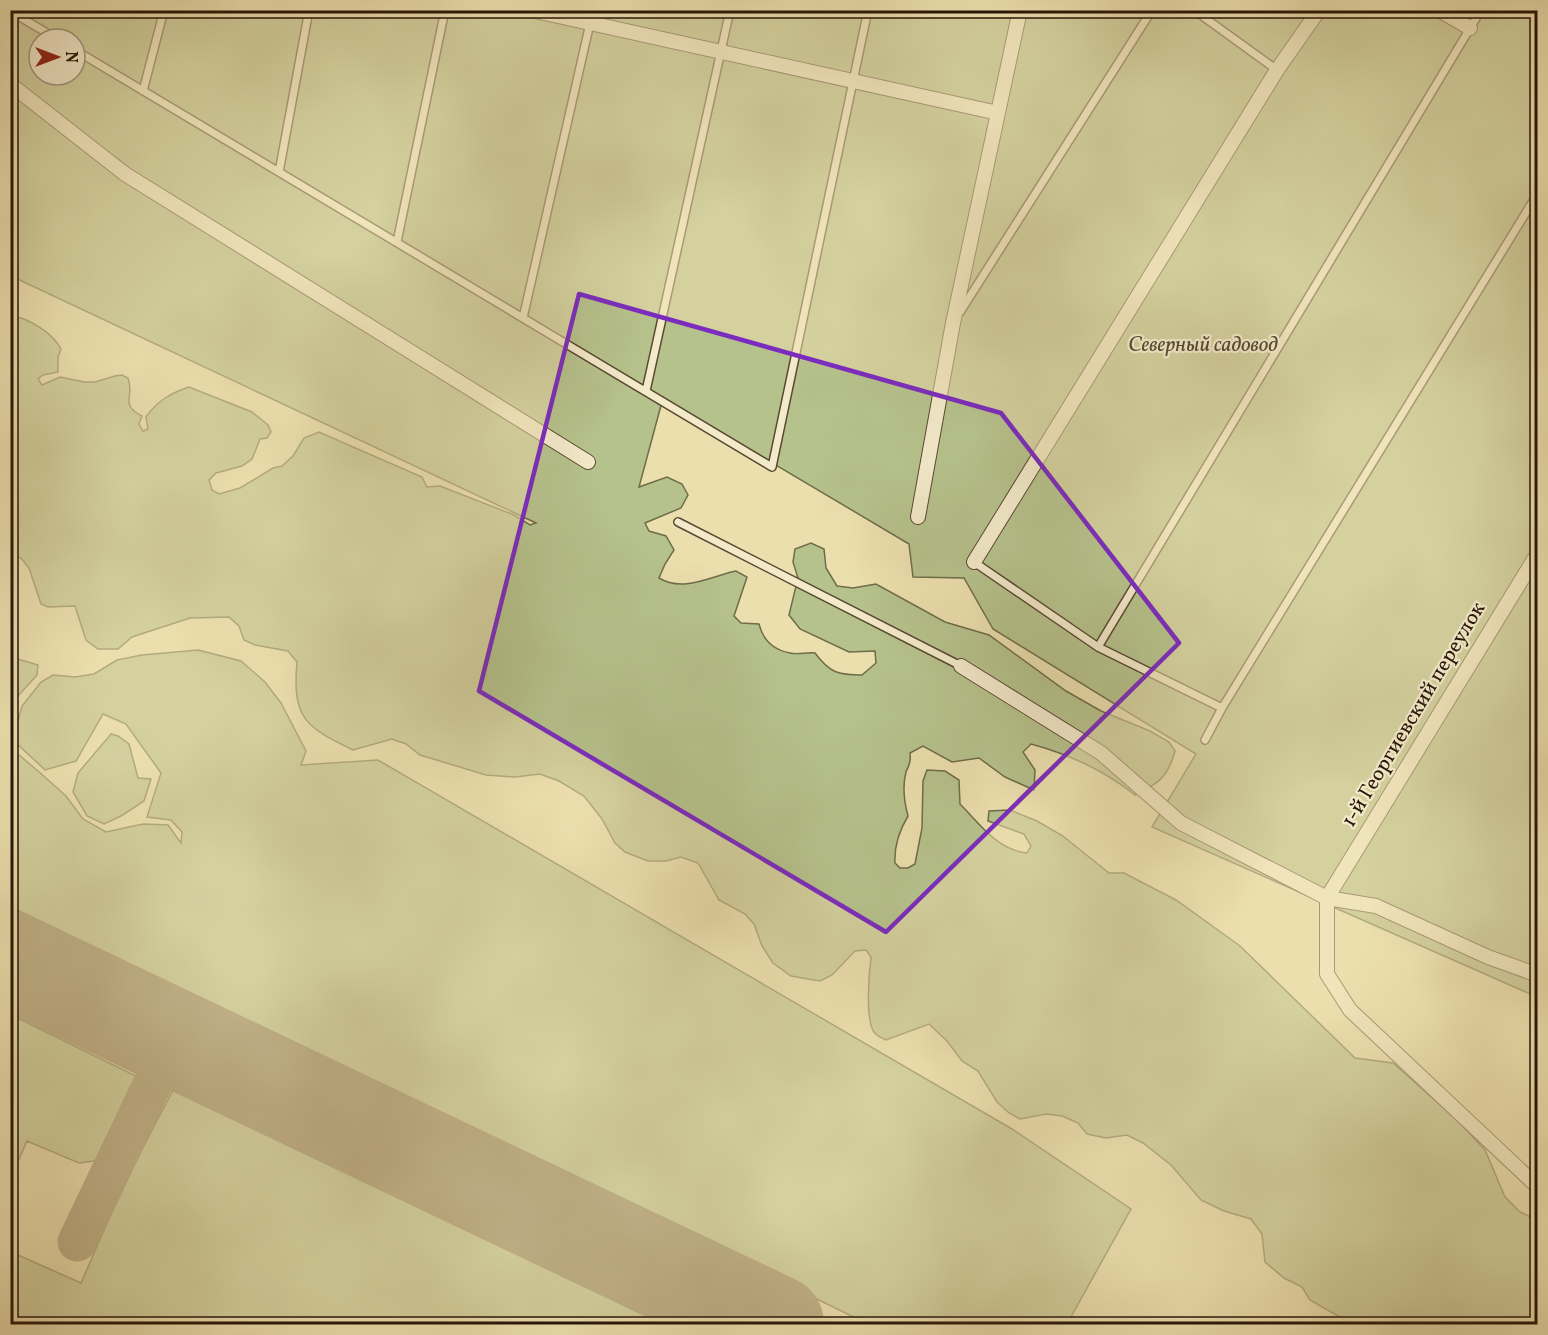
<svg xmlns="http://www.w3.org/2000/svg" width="1548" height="1335" viewBox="0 0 1548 1335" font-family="Vollkorn,serif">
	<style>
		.green { fill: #b6c28c; stroke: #6e6c4a; stroke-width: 1.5; fill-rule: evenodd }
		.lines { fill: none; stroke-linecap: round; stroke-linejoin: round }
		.taxiway { stroke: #8a7a5a; stroke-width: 39 }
		.runway { stroke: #8a7a5a; stroke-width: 98 }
		.service-casing { stroke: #584831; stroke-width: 10 }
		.minor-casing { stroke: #584831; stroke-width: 16 }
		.service { stroke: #f3eaca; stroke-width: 7 }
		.minor { stroke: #f3eaca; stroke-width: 14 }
		.marked { fill: none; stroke: #7b2cbf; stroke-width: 4.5; stroke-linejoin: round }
		.labels { text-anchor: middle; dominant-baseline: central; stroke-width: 4.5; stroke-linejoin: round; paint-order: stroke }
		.park-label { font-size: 21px; font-style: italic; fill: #52492f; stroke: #f3eaca }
		.street-label { font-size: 21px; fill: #271507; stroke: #f3eaca }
	</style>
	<rect width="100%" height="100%" fill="#ecdfae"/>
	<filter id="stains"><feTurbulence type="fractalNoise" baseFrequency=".00333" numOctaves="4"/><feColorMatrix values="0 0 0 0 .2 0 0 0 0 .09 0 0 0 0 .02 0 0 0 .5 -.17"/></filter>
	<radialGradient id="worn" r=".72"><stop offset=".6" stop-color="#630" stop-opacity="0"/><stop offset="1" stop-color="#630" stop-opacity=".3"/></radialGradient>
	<!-- green -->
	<path class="green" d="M11 11H1537V997L1152 827 1196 754 993 629 964 578 913 577 909 544 663 398 639 487 667 477 682 484 688 495 681 508 645 523 649 531 666 536 674 550 665 564 659 578C683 593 711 576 736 571L747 577 734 616 741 623 759 624C763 640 774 650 790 653 798 655 807 652 815 653 830 673 838 675 862 675L876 663 875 651 849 652 800 629 789 615 798 578 793 562 795 549 811 543 824 549 826 568 837 586 853 588 876 584 945 622 989 635 1066 691 1101 711 1150 731 1169 742 1175 751C1168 777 1158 784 1135 795 1105 771 1068 754 1031 744L1023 752 1035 770 1034 790 1005 777 979 758 952 762 923 746 910 753C911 762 909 765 906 772 902 787 904 801 908 816 899 831 894 846 895 863L900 868H908L915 864 922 828 923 781 927 770 945 771 959 780 960 804C980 824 997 850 1027 853L1031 846 1024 834 988 821 989 811 1010 810 1037 821 1063 836 1109 873H1124L1176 900 1240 946 1355 1058 1393 1063 1456 1119 1485 1150 1505 1197 1520 1212 1537 1220V1324H1352L1310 1300 1302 1287 1284 1278 1265 1262 1262 1234 1251 1219 1224 1211 1201 1200 1171 1165 1143 1143 1127 1135 1106 1138 1087 1134 1078 1123 1062 1116 1046 1114 1020 1119 1009 1113 997 1102 978 1071 962 1061 947 1041 929 1024 886 1040C882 1038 877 1036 874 1032 865 1019 869 973 871 957L866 950 855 951 832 975 820 981 791 976 773 963 762 946 754 924 745 914 719 900 698 863 681 857 666 861H648L625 852 615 843 602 819 584 796 559 781 540 774 515 777 486 775 420 755 406 744 392 739 353 750C305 727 292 718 297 662L288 651 255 645 244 640 239 626 229 617 190 618 132 637 118 649H98L86 640 75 606 48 607 41 604 29 568 21 558 11 555V315C29 319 52 332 61 349L58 357V372L43 375 38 379 42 385 60 377 84 382H95L115 376 122 375 128 378C135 396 119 405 142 416L139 424 143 431 148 429 146 417C157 401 171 393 189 387L252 412 268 425 271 432 267 438 260 439 252 459 242 466 216 473 209 480 212 490 219 494 240 488 273 468 282 466 293 456 304 438 319 432 422 477 427 487 440 486 514 515 530 525 536 523 11 276ZM39 39H75V75H39Z
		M198 650 241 661 265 682 281 703 306 751 301 765 378 760 1012 1129 1131 1209 1067 1324H868L11 907V755H19L38 771 66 796 83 819 106 832 143 824 168 825 181 843 182 832 171 820 147 817 161 773 126 724 103 714 76 761 45 770 13 740 22 706 41 682 53 675 75 677 94 674 117 660 142 655Z
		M11 657 38 665 37 675 17 697 11 721Z
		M111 734 118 736 129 744 138 778 151 779 144 801 121 816 104 824 87 816 73 792 78 773Z
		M11 1015 140 1078 106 1152 94 1161 79 1163 27 1141 11 1177Z
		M173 1090 683 1324H11V1252L81 1283 124 1184Z"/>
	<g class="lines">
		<!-- taxiway -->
		<path class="taxiway" d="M144 1024 162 1048 163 1062
			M77 1242 163 1062C175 1050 186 1049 202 1052"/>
		<!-- runway -->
		<path class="runway" d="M10 960 775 1324"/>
		<!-- service casing -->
		<g class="service-casing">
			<path id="service" d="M1194 10 1277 70
				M10 11 57 39
				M75 50 772 467 868 10
				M143 91 164 10
				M279 172 309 10
				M397 242 445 10
				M960 312 1152 10
				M523 318 593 10
				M646 391 730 10
				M678 522 961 666
				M974 562 1098 647 1222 708
				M1098 647 1481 10
				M1205 740 1222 708 1538 193"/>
		</g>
		<!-- minor casing -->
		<g class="minor-casing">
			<path id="minor" d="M531 10 998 113
				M1439 10 1470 28
				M10 84 125 174 588 462
				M918 517 953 323 1020 10
				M1538 553 1327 898 1376 906 1488 957 1538 975
				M974 562 1277 70 1319 10
				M961 666 1101 753 1181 823 1327 898V974L1350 1010 1538 1187"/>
		</g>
		<!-- service -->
		<use href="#service" class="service"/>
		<!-- minor -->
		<use href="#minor" class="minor"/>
	</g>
	<!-- marked area -->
	<path d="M0 0H1548V1335H0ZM579 294 1001 413 1179 643 886 932 479 691Z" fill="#ecdfae" fill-opacity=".55" fill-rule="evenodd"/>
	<path class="marked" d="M579 294 1001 413 1179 643 886 932 479 691Z"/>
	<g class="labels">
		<!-- park labels -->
		<g class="park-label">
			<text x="1203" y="345">Северный садовод</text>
		</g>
		<!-- street labels -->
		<g class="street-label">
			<text transform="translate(1414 715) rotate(-59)">1-й Георгиевский переулок</text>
		</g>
	</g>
	<!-- margin -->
	<rect width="1548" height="1335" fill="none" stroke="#ecdfae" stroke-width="36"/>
	<rect x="12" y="12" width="1524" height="1311" fill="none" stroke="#271507" stroke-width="3"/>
	<rect x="18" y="18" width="1512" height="1299" fill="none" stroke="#271507" stroke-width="1.5"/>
	<!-- north arrow -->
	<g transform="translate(57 57) rotate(90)"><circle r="28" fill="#f3eaca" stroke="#a1957c" stroke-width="1.5"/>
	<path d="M0-4.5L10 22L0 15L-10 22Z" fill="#8f2418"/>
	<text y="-9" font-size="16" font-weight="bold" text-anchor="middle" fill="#271507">N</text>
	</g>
	<rect width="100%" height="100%" filter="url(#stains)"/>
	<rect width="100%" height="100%" fill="url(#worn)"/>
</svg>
